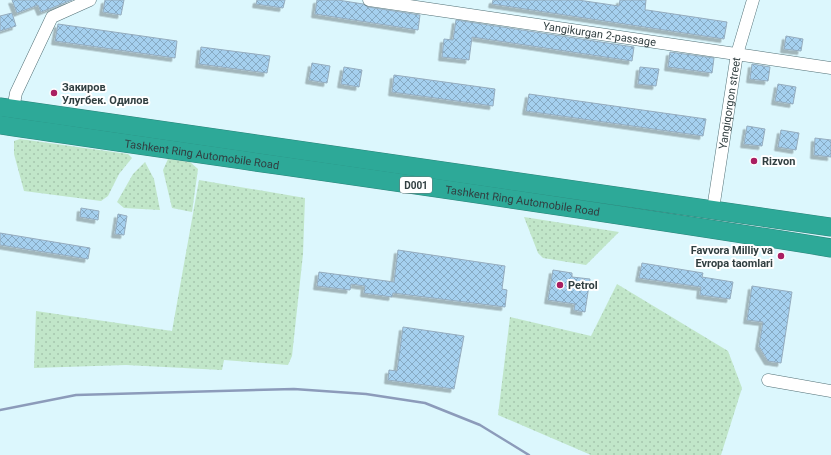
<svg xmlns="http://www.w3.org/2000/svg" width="831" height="455" viewBox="0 0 831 455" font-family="Roboto,sans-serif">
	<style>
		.grass { fill: url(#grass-dots) }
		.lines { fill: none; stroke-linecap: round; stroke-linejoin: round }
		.stream { stroke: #8c9bba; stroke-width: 2.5 }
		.building { fill: url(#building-cross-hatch); stroke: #95acbe; filter: url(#shadow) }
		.minor-casing { stroke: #527076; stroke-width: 13 }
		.highway-casing { stroke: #2e847a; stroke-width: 19 }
		.minor { stroke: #fff; stroke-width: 12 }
		.highway { stroke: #2da998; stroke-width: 18 }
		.poi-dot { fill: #a91e61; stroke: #fff; stroke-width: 1.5 }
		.labels { text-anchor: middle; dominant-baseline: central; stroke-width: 4; stroke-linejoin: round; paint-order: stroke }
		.shield { fill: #fff; stroke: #6f797a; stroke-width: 1 }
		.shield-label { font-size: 10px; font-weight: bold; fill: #313f41 }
		.street-label { font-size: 11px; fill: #313f41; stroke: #fff }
		.poi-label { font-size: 11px; font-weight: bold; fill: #313f41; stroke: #fff; text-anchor: start }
	</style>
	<defs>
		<pattern id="grass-dots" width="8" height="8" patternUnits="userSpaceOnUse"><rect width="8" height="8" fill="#c1e6c9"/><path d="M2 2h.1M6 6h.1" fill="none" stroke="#a6c6ae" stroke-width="1.8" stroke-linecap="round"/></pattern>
		<pattern id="building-cross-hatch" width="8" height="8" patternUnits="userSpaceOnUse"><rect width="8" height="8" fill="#a5d0ef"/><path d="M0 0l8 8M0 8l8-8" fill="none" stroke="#87aac3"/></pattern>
		<filter id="shadow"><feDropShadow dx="-3.5" dy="3.5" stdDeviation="0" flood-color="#0004"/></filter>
	</defs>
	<rect width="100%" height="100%" fill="#dcf7fd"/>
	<!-- grass -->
	<path class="grass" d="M20 139 128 154 132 158 119 174 108 196 101 201 24 191 14 154V141Z
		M168 159 190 162 198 169 192 212 172 208 163 170Z
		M145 162 154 179 160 210 124 208 117 202 133 174Z
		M199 180 305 198 303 254 292 356 288 365 224 360 222 370 126 365 34 368 36 311 172 331Z
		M524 217 619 232 586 265 543 258 538 253Z
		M617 284 728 351 742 388 721 455H591L498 415 510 317 591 336Z"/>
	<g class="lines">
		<!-- stream -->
		<path class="stream" d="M0 410 76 395 294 389 366 394 425 403 480 425 529 455"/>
	</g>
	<!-- building -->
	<path class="building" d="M12 0H72L41 12 38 5 17 13Z
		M105 0H124L121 15 103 12Z
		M257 0H285L283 8 256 4Z
		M317 0H338L363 4 368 7 420 15 418 30 315 14Z
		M493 0H578L619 6 620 0H646L645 10H647L727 22 724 39 492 4Z
		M12 13 16 26 0 31V16Z
		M456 20 634 47 632 61 472 37 469 60 442 57 444 39 453 40Z
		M58 24 177 41 175 58 55 41Z
		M786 36 803 39 801 51 784 49Z
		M201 47 270 56 267 73 199 64Z
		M670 52 714 58 712 73 668 67Z
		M312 63 330 66 327 83 309 80Z
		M752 64 770 67 768 81 750 79Z
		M344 67 362 70 359 87 341 84Z
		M640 67 659 69 656 86 638 84Z
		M394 75 495 89 493 106 392 92Z
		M778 84 796 87 793 104 775 101Z
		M529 94 706 119 703 136 526 111Z
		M747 126 765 129 762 146 744 144Z
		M781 130 799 133 796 150 778 147Z
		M815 138 831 140V157L814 155Z
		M81 208 99 211 98 220 80 217Z
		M118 214 127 216 124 235 115 234Z
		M0 233 90 248 88 259 0 245Z
		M398 250 505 266 502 289 507 290 505 307 393 293 392 297 364 293 365 286 351 284 350 290 317 286 319 272 394 282Z
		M642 263 703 273 702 277 733 282 730 299 700 295 701 287 639 278Z
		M553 270 572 273V277L590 279 585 312 574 310 575 304 548 300Z
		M752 286 792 292 781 363 768 361 759 346 763 322 747 320Z
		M403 327 464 336 454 389 388 380 389 370 397 371Z"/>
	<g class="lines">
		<!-- minor casing -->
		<g class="minor-casing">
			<g id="minor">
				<path id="s1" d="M369 0 831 68"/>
				<path d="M13 109 16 93 52 17 90 0"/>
				<path id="s2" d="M713 209 737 54 753 0"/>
				<path d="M768 380 831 391"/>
			</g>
		</g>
		<!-- highway casing -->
		<g class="highway-casing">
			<g id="highway">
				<path d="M0 107 831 227"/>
				<path id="s3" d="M0 125C277 166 555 203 831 248"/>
			</g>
		</g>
		<!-- minor -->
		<use href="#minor" class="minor"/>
		<!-- highway -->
		<use href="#highway" class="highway"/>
	</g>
	<!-- markers -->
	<g class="poi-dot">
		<circle cx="54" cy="93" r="4"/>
		<circle cx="754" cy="161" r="4"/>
		<circle cx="781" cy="256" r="4"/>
		<circle cx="560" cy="285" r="4"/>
	</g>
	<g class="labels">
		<!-- shield labels -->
		<rect class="shield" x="400" y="177" width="32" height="16" rx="3"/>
		<g class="shield-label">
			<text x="416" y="185">D001</text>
		</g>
		<!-- street labels -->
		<g class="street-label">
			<text stroke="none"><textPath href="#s1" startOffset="233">Yangikurgan 2-passage</textPath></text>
			<text stroke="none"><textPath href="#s2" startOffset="107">Yangiqorgon street</textPath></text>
			<text stroke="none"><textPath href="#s3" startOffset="204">Tashkent Ring Automobile Road</textPath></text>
			<text stroke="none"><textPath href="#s3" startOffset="528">Tashkent Ring Automobile Road</textPath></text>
		</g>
		<!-- poi labels -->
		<g class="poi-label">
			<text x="62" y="87">Закиров<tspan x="62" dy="13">Улугбек. Одилов</tspan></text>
			<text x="762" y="161">Rizvon</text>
			<text x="773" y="250" text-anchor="end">Favvora Milliy va<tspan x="773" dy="13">Evropa taomlari</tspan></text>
			<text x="568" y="285">Petrol</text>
		</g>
	</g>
</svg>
